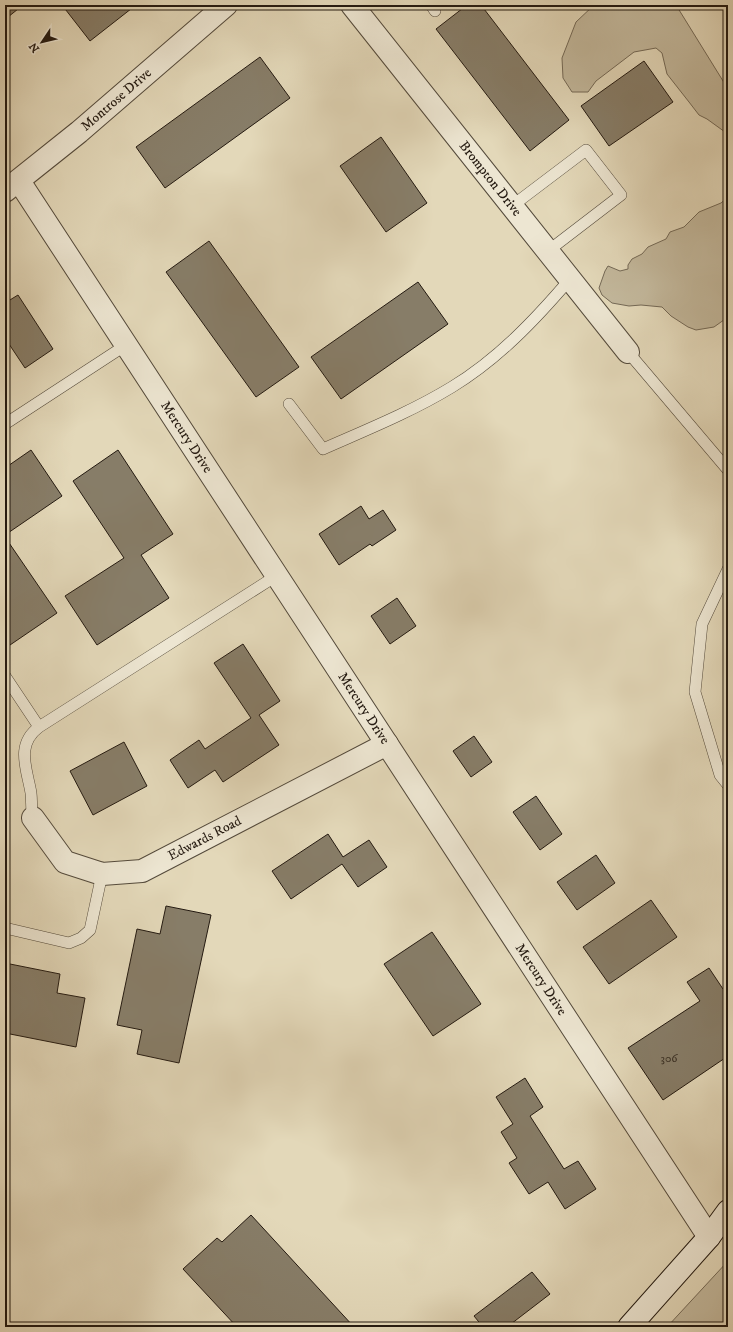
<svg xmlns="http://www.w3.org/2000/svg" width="733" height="1332" viewBox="0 0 733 1332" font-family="'IM FELL DW Pica',serif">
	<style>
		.green { fill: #c3b89c; stroke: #746956 }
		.building { fill: #877d68; stroke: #241a11 }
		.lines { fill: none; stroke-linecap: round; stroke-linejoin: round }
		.service-casing { stroke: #544a3b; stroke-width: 12 }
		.minor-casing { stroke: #544a3b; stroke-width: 24 }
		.tertiary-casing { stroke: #544a3b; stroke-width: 24 }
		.secondary-casing { stroke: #241a11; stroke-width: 24 }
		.service { stroke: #ede6d2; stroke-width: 11 }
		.minor { stroke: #ede6d2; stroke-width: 22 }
		.tertiary { stroke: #ede6d2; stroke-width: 22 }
		.secondary { stroke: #ede6d2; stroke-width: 22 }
		.labels { text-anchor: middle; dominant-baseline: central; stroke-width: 3; stroke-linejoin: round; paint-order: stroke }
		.number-label { font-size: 12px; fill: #3d3327 }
		.street-label { font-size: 14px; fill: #241a11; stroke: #ede6d2 }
	</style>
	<rect width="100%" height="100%" fill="#e3d8b9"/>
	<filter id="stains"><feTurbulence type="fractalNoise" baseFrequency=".005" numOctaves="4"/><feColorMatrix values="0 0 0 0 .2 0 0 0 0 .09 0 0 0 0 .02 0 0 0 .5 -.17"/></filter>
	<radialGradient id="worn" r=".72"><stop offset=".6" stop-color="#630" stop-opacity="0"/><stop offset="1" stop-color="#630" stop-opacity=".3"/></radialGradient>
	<!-- green -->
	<path class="green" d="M594 5H676L728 89V140L725 132 707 119 699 115 689 102 667 74 662 53 656 48 634 52 596 81 588 92H572L563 78 562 58 576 22Z
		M728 197V317L714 327 696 330 688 327 671 316 662 307 641 305 629 306 612 303 602 295 599 288 605 271 608 266 620 271 628 269V265L632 259 642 254 648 247 666 239 670 232 684 227 699 212 721 203Z
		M728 1261V1327H667Z"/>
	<!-- building -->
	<path class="building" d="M5 5H23L8 17 5 13Z
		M62 5H136L90 41Z
		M467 5H481L569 120 530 151 436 29Z
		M260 57 290 98 165 188 136 147Z
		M644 61 673 102 609 146 581 106Z
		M381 137 427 203 386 232 340 166Z
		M209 241 299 367 256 397 166 272Z
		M418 282 448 324 341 399 311 357Z
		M18 295 53 349 25 368 5 338V303Z
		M31 450 62 496 5 535V468Z
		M118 450 173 534 141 555 169 598 97 645 65 596 124 558 73 481Z
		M361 506 369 519 383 510 396 530 372 546 370 544 339 565 319 534Z
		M5 537 57 613 10 645 5 637Z
		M397 598 416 626 390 644 371 616Z
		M243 644 280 701 259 715 279 745 223 782 215 770 188 788 170 760 199 740 205 749 251 718 214 663Z
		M474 736 492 762 471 777 453 751Z
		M124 742 147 786 93 815 70 771Z
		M536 796 562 834 540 850 513 812Z
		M328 834 343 857 369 840 387 867 358 887 342 864 291 899 272 871Z
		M596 855 615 883 577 910 557 882Z
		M651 900 677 937 609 984 583 947Z
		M166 906 211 915 179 1063 137 1054 142 1030 117 1025 137 929 160 934Z
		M432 932 481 1004 433 1036 384 964Z
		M5 963 60 974 57 993 85 998 76 1047 5 1033Z
		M709 968 723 989 728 986V1041L724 1043 728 1049V1056L663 1100 628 1048 700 1001 687 982Z
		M525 1078 543 1107 530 1116 564 1169 578 1161 596 1189 565 1209 548 1182 529 1194 509 1163 517 1158 501 1132 513 1124 496 1097Z
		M251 1215 354 1327H237L183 1269 217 1238 222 1242Z
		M532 1272 550 1294 507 1327H483L474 1316Z"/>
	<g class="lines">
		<!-- service casing -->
		<g class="service-casing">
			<path id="service" d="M431 5 435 11
				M512 206 586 150 621 195 548 251
				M628 352 728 470
				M289 404 323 449C366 430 411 412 452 387 498 359 535 320 570 279
				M5 424 126 345
				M728 569 702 624 695 692 720 775 728 785
				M5 676 39 727 276 576
				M33 818C31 810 32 802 31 793 27 769 15 745 39 727
				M5 928 69 943 81 938 90 930 102 874"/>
		</g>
		<!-- minor casing -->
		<g class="minor-casing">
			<g id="minor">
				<path id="s1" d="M352 5 628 352"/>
				<path id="s2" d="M19 181 709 1237"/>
				<path id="s3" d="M33 818 65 862 102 874 142 871 387 744"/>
			</g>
		</g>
		<!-- tertiary casing -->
		<g class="tertiary-casing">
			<g id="tertiary">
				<path id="s4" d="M5 191 79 132 226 5"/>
			</g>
		</g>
		<!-- secondary casing -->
		<g class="secondary-casing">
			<path id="secondary" d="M629 1327 709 1237 728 1211"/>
		</g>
		<!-- service -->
		<use href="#service" class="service"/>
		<!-- minor -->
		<use href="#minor" class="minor"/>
		<!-- tertiary -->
		<use href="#tertiary" class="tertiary"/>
		<!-- secondary -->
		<use href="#secondary" class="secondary"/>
	</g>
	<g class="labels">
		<!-- number labels -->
		<g class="number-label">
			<text x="669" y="1058">306</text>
		</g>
		<!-- street labels -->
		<g class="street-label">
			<text stroke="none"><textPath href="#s4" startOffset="144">Montrose Drive</textPath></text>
			<text stroke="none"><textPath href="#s1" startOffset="222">Brompton Drive</textPath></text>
			<text stroke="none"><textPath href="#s2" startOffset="306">Mercury Drive</textPath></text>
			<text stroke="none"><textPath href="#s2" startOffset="630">Mercury Drive</textPath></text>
			<text stroke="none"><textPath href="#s3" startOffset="204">Edwards Road</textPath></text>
			<text stroke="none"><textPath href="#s2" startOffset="954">Mercury Drive</textPath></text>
		</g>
	</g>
	<!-- margin -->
	<rect width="733" height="1332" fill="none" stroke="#e3d8b9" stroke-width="20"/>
	<rect x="6" y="6" width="721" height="1320" fill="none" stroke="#241a11" stroke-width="2"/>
	<rect x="10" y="10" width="713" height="1312" fill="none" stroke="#241a11"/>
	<!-- north arrow -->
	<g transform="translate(42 42) rotate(235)" stroke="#ede6d2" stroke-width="3" paint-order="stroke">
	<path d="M0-3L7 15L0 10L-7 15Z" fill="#241a11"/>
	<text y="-6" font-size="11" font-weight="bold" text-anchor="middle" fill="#241a11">N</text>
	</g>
	<rect width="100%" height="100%" filter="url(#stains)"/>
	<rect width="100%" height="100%" fill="url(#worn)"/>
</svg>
